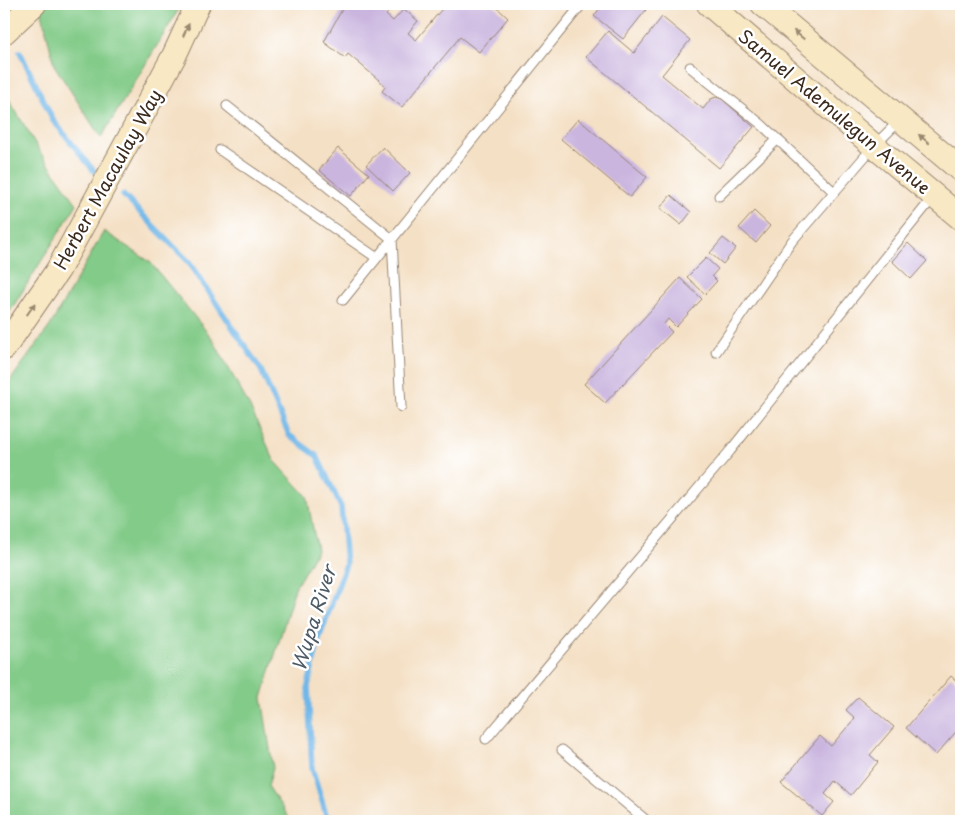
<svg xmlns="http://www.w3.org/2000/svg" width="965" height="825" viewBox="0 0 965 825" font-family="'Playpen Sans',sans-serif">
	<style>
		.green { fill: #82cb88; stroke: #5e7a53 }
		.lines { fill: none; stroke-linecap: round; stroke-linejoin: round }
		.stream { stroke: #71b7e8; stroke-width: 5.5 }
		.building { fill: #cab5df }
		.lane-casing { stroke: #988572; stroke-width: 11 }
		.secondary-casing { stroke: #988572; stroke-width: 26 }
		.lane { stroke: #fff; stroke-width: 9 }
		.secondary { stroke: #f8e8c3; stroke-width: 24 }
		.oneway { fill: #9a8970 }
		.labels { text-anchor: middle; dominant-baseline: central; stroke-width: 5; stroke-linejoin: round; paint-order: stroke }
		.street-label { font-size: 18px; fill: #3b2a1e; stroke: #fff }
		.water-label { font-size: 19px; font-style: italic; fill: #4e5b65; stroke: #fff }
	</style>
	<rect width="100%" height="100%" fill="#fff"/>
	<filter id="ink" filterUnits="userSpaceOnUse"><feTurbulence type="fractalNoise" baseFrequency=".02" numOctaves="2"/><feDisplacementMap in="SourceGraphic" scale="10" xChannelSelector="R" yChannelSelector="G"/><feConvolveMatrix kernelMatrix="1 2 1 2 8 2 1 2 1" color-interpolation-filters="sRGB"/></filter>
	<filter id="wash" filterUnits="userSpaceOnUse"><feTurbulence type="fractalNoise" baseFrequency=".0096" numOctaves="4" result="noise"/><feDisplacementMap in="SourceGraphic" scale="20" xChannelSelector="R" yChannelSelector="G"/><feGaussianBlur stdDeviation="1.12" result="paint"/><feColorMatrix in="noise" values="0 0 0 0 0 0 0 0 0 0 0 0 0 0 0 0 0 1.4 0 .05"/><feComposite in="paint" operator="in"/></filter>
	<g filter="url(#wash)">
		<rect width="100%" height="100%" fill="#f4e0c5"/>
		<!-- green -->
		<path class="green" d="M40 4H182L101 138 54 65Z
			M4 91 42 155 77 204 4 321Z
			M104 231 150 262 212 338 250 407 274 460 307 496 317 550 295 588 262 698 273 768 268 786 291 821H4V389L50 326Z"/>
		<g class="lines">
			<!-- stream -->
			<path class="stream" d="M4 4 5 10
				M20 52 53 120 94 171
				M123 195 188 261 261 370 289 435 317 456 341 507 346 564 319 639 308 686 312 768 328 821"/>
		</g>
		<g id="blocks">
			<!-- building -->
			<path class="building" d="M345 4H395L386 15 393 21 404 9 418 21 408 33 416 40 446 4H493L508 18 479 52 460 37 402 107 382 91 386 86 348 54 345 58 324 42Z
				M603 4H639L646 10 623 39 594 16Z
				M662 17 690 40 662 75 703 109 711 99 716 97 722 99 754 127 719 168 586 57 608 31 634 53Z
				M578 119 647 177 630 197 561 139Z
				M383 147 410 173 393 191 366 165Z
				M338 148 369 174 351 196 319 170Z
				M671 195 691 212 681 225 660 208Z
				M754 211 770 226 756 243 739 228Z
				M723 238 736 248 723 264 710 253Z
				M908 243 927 261 911 279 892 261Z
				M706 258 718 269 712 276 717 281 705 294 687 277Z
				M680 278 702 299 676 327 668 319 664 324 672 332 605 403 584 384Z
				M951 676 961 685V726L936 755 906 728Z
				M858 697 894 727 870 755 878 762 851 795 835 781 825 794 834 802 822 816 781 782 820 736 831 746 855 718 846 710Z"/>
		</g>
	</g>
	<g filter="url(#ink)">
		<use href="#blocks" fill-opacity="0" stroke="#988572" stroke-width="1"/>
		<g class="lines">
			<!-- lane casing -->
			<g class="lane-casing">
				<path id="lane" d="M690 67 761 124 834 192
					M227 106 392 239 401 407
					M220 150 377 258
					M719 196 778 139
					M343 300 582 4
					M716 352 792 241 874 146 900 120
					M486 739 730 451 934 196
					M562 750 647 821"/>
			</g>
			<!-- secondary casing -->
			<g class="secondary-casing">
				<path id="secondary" d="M709 4 874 146 961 218
					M763 4 961 170
					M4 32 34 4
					M4 348 58 270 174 56 198 4"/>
			</g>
			<!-- lane -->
			<use href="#lane" class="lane"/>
			<!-- secondary -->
			<use href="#secondary" class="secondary"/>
		</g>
		<!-- one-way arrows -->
		<defs><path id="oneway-solid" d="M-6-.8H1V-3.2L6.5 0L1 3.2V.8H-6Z" transform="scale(1.25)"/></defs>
		<g class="oneway">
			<use href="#oneway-solid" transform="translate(186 30) rotate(-65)"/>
			<use href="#oneway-solid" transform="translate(799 35) rotate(-140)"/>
			<use href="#oneway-solid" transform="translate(924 139) rotate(-140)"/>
			<use href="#oneway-solid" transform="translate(31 309) rotate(-55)"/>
		</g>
	</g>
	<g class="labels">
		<!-- street labels -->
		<g class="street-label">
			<text transform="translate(835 111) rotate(40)">Samuel Ademulegun Avenue</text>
			<text transform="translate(107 179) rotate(-61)">Herbert Macaulay Way</text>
		</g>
		<!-- water labels -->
		<g class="water-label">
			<text transform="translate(313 618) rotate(-73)">Wupa River</text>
		</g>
	</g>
	<!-- margin -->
	<rect width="965" height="825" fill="none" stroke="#fff" stroke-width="20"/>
</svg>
